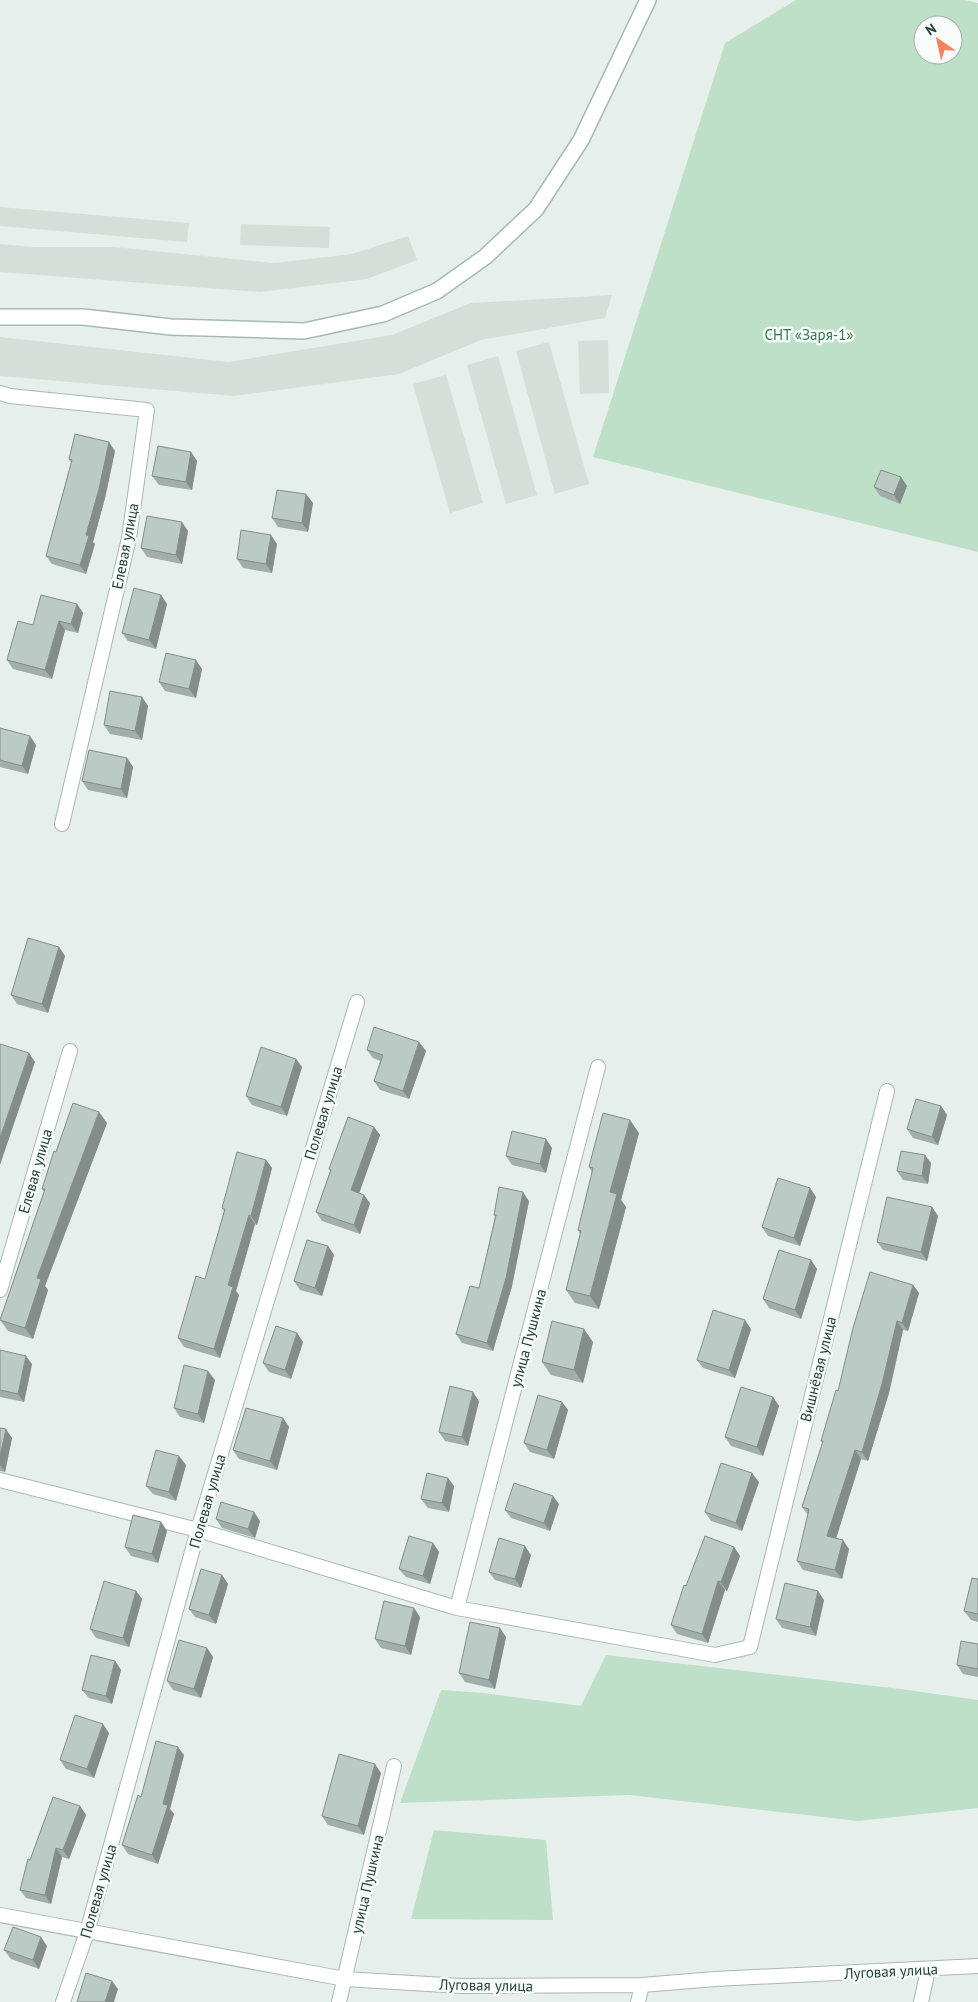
<svg xmlns="http://www.w3.org/2000/svg" width="978" height="2002" viewBox="0 0 978 2002" font-family="'PT Sans',sans-serif">
	<style>
		.built { fill: #d4dfda }
		.green { fill: #bfe0c8; fill-rule: evenodd }
		.lines { fill: none; stroke-linecap: round; stroke-linejoin: round }
		.street-casing { stroke: #a8b8b2; stroke-width: 16 }
		.secondary-casing { stroke: #a4bbb3; stroke-width: 18 }
		.street { stroke: #fff; stroke-width: 14 }
		.secondary { stroke: #fff; stroke-width: 15 }
		.wall { fill: #a1aea9 }
		.shaded-wall { fill: #838d89 }
		.building { fill: #bbcac4; stroke: #838d89 }
		.labels { text-anchor: middle; dominant-baseline: central; stroke-width: 5; stroke-linejoin: round; paint-order: stroke }
		.park-label { font-size: 15px; fill: #2d7a4b; stroke: #f7fbf9 }
		.street-label { font-size: 15px; fill: #24423a; stroke: #f7fbf9 }
	</style>
	<rect width="100%" height="100%" fill="#e6efeb"/>
	<!-- built -->
	<path class="built" d="M0 207 189 223 187 242 0 226Z
		M241 224 330 227 329 248 240 245Z
		M408 236 417 260 367 279 260 292 0 272V244L34 247H114L274 263 352 254Z
		M612 295 605 318 481 340 399 374 234 396 0 376V337L229 362 392 335 471 303Z
		M608 340 609 393 580 394 578 341Z
		M549 342 589 484 555 494 516 351Z
		M498 356 537 495 506 504 467 365Z
		M446 375 483 503 450 513 413 384Z"/>
	<!-- green -->
	<path class="green" d="M796 0H965L978 3V552L593 457 725 43ZM923 25H953V55H923Z
		M606 1655 901 1689 978 1700V1808L858 1821 629 1795 400 1803 441 1690 484 1693 581 1706Z
		M434 1830 546 1840 553 1920 411 1919Z"/>
	<g class="lines">
		<!-- street casing -->
		<g class="street-casing">
			<path id="street" d="M0 393 10 396 147 410 129 538 62 824
				M0 1290 70 1051
				M0 1480 198 1530 457 1608 715 1655 750 1647 887 1091
				M457 1608 598 1067
				M0 1915 345 1979 461 1986 642 1985 715 1979 978 1966
				M63 2002 87 1932 198 1530 357 1002
				M339 2002 394 1766
				M638 2002 642 1985
				M921 2002 928 1970"/>
		</g>
		<!-- secondary casing -->
		<g class="secondary-casing">
			<path id="secondary" d="M0 317H83L171 327 304 331 383 314 437 291 485 257 536 209 581 140 648 0"/>
		</g>
		<!-- street -->
		<use href="#street" class="street"/>
		<!-- secondary -->
		<use href="#secondary" class="secondary"/>
	</g>
	<!-- wall -->
	<path class="wall" d="M115 451 105 498 93 542 95 544 86 574 52 564 46 556 71 463 69 459Z
		M191 452 197 461 192 490 159 485 152 476Z
		M901 477 907 486 900 504 880 496 874 487Z
		M313 503 308 532 278 527 272 518Z
		M188 531 182 564 147 557 141 548Z
		M277 544 272 573 243 568 237 559Z
		M161 595 167 604 156 649 128 641 122 633Z
		M77 604 83 613 78 633 65 630 52 679 13 669 7 660 33 625Z
		M202 669 196 698 165 691 159 682Z
		M142 697 148 706 142 740 110 734 104 725Z
		M0 728 36 745 28 774 0 767Z
		M127 758 133 767 127 798 88 790 82 781Z
		M59 947 65 956 48 1013 17 1004 11 995Z
		M419 1042 426 1051 409 1099 380 1090 374 1081 380 1061 373 1058 367 1050Z
		M296 1059 302 1067 287 1116 252 1105 246 1096Z
		M941 1106 947 1115 938 1145 913 1138 907 1129Z
		M107 1123 45 1286 48 1290 33 1339 8 1331 0 1320 44 1192 42 1189 56 1152Z
		M374 1127 380 1135 359 1193 370 1203 360 1234 322 1221 316 1212 330 1171 329 1169Z
		M639 1133 621 1200 626 1207 599 1309 575 1303 566 1290 580 1234 578 1230 592 1172 589 1167Z
		M552 1148 546 1173 512 1165 506 1156Z
		M266 1160 272 1168 257 1225 255 1224 236 1291 239 1295 220 1358 184 1347 178 1338 205 1279 224 1211 222 1208Z
		M931 1163 928 1184 903 1180 897 1171Z
		M810 1188 816 1197 800 1246 768 1236 762 1227Z
		M529 1201 512 1286 493 1351 462 1343 456 1334 479 1288 495 1217 494 1215Z
		M932 1207 938 1216 927 1261 883 1250 877 1242Z
		M328 1246 334 1255 322 1296 300 1290 294 1281Z
		M811 1260 817 1269 801 1319 769 1308 763 1299Z
		M913 1285 919 1293 908 1331 903 1330 889 1393 868 1461 861 1459 836 1538 849 1549 842 1579 803 1570 797 1561 808 1515 802 1507 823 1443 821 1441 838 1391Z
		M751 1329 735 1378 703 1368 697 1360Z
		M297 1333 303 1342 291 1379 269 1372 263 1363Z
		M593 1342 583 1383 551 1375 542 1362Z
		M0 1350 32 1364 24 1402 0 1397Z
		M215 1380 204 1423 180 1417 174 1408Z
		M773 1397 779 1406 763 1456 731 1446 725 1437Z
		M479 1401 468 1446 445 1441 439 1432Z
		M562 1402 568 1410 554 1459 530 1452 524 1443Z
		M283 1418 289 1427 277 1470 239 1459 233 1450Z
		M0 1428 12 1438 5 1472 0 1471Z
		M186 1465 176 1501 153 1494 146 1486Z
		M759 1482 742 1531 711 1521 705 1512Z
		M454 1486 449 1512 428 1508 421 1499Z
		M559 1504 550 1531 511 1518 505 1510Z
		M216 1519 260 1521 255 1538 222 1528Z
		M161 1522 167 1531 158 1563 131 1556 125 1547Z
		M433 1543 439 1552 430 1584 406 1577 399 1569Z
		M734 1547 740 1556 727 1591 725 1590 708 1643 677 1634 671 1625Z
		M531 1555 521 1588 495 1580 489 1572Z
		M222 1575 228 1584 216 1624 195 1617 189 1609Z
		M978 1579V1622L971 1620 964 1611Z
		M136 1591 142 1599 129 1647 96 1638 90 1629Z
		M824 1600 816 1636 782 1628 776 1619Z
		M420 1617 411 1655 381 1648 375 1639Z
		M506 1637 495 1689 465 1682 459 1673Z
		M978 1644V1677L963 1674 957 1665Z
		M207 1648 213 1657 201 1698 173 1690 167 1681Z
		M115 1661 121 1670 112 1704 89 1698 82 1690Z
		M109 1733 94 1778 66 1769 60 1760Z
		M184 1755 170 1809 174 1814 158 1864 128 1854 122 1845 141 1797Z
		M381 1773 364 1835 328 1825 322 1816Z
		M80 1806 86 1815 69 1859 62 1857 51 1904 26 1898 20 1890 30 1860Z
		M47 1946 39 1969 11 1959 4 1950Z"/>
	<!-- shaded-wall -->
	<path class="shaded-wall" d="M109 442 115 451 105 498 93 542 95 544 86 574 80 565 86 535Z
		M191 452 197 461 192 490 186 482Z
		M901 477 907 486 900 504 894 495Z
		M306 494 313 503 308 532 302 523Z
		M182 522 188 531 182 564 176 555Z
		M271 535 277 544 272 573 266 564Z
		M161 595 167 604 156 649 149 640Z
		M77 604 83 613 78 633 71 624Z
		M59 621 65 630 52 679 45 670Z
		M196 660 202 669 196 698 189 689Z
		M142 697 148 706 142 740 135 731Z
		M30 736 36 745 28 774 22 766Z
		M127 758 133 767 127 798 121 789Z
		M59 947 65 956 48 1013 42 1004Z
		M419 1042 426 1051 409 1099 403 1091Z
		M29 1053 35 1062 0 1165V1138Z
		M296 1059 302 1067 287 1116 281 1107Z
		M941 1106 947 1115 938 1145 932 1137Z
		M99 1112 107 1123 45 1286 48 1290 33 1339 25 1328 37 1278Z
		M630 1120 639 1133 621 1200 626 1207 599 1309 590 1296 610 1192Z
		M374 1127 380 1135 357 1199 351 1190Z
		M546 1139 552 1148 546 1173 540 1164Z
		M925 1155 931 1163 928 1184 922 1176Z
		M266 1160 272 1168 257 1225 251 1216Z
		M810 1188 816 1197 800 1246 794 1238Z
		M523 1192 529 1201 512 1286 493 1351 487 1343Z
		M364 1195 370 1203 360 1234 354 1225Z
		M932 1207 938 1216 927 1261 921 1252Z
		M249 1215 255 1224 236 1291 239 1295 220 1358 214 1349 228 1285Z
		M328 1246 334 1255 322 1296 315 1288Z
		M811 1260 817 1269 801 1319 795 1310Z
		M913 1285 919 1293 908 1331 902 1323Z
		M745 1320 751 1329 735 1378 729 1370Z
		M897 1321 903 1330 889 1393 868 1461 862 1452Z
		M584 1329 593 1342 583 1383 574 1370Z
		M297 1333 303 1342 291 1379 285 1370Z
		M26 1356 32 1364 24 1402 18 1394Z
		M208 1371 215 1380 204 1423 198 1414Z
		M473 1392 479 1401 468 1446 462 1437Z
		M773 1397 779 1406 763 1456 757 1447Z
		M562 1402 568 1410 554 1459 547 1450Z
		M283 1418 289 1427 277 1470 270 1461Z
		M6 1429 12 1438 5 1472 0 1465V1457Z
		M855 1450 861 1459 834 1545 827 1536Z
		M179 1456 186 1465 176 1501 169 1492Z
		M752 1473 759 1482 742 1531 736 1523Z
		M448 1478 454 1486 449 1512 442 1503Z
		M553 1496 559 1504 550 1531 544 1523Z
		M254 1512 260 1521 255 1538 248 1529Z
		M161 1522 167 1531 158 1563 152 1554Z
		M843 1540 849 1549 842 1579 835 1570Z
		M433 1543 439 1552 430 1584 423 1576Z
		M525 1546 531 1555 521 1588 515 1579Z
		M734 1547 740 1556 727 1591 721 1582Z
		M222 1575 228 1584 216 1624 209 1615Z
		M718 1581 725 1590 708 1643 702 1634Z
		M136 1591 142 1599 129 1647 123 1638Z
		M818 1591 824 1600 816 1636 810 1627Z
		M414 1608 420 1617 411 1655 405 1646Z
		M500 1628 506 1637 495 1689 489 1680Z
		M207 1648 213 1657 201 1698 194 1689Z
		M115 1661 121 1670 112 1704 106 1696Z
		M103 1724 109 1733 94 1778 87 1769Z
		M178 1747 184 1755 170 1809 174 1814 158 1864 152 1855 163 1804Z
		M375 1764 381 1773 364 1835 358 1826Z
		M80 1806 86 1815 69 1859 63 1850Z
		M56 1848 62 1857 51 1904 45 1895Z
		M41 1937 47 1946 39 1969 33 1960Z
		M112 1981 118 1989 114 2002H105Z"/>
	<!-- building -->
	<path class="building" d="M75 434 109 442 99 489 86 535 89 536 80 565 46 556 72 460 69 459Z
		M158 446 191 452 186 482 152 476Z
		M881 470 901 477 894 495 874 487Z
		M277 490 306 494 302 523 272 518Z
		M147 516 182 522 176 555 141 548Z
		M241 530 271 535 266 564 237 559Z
		M134 588 161 595 149 640 122 633Z
		M41 595 77 604 71 624 59 621 45 670 7 660 18 621 33 625Z
		M166 653 196 660 189 689 159 682Z
		M110 691 142 697 135 731 104 725Z
		M0 728 30 736 22 766 0 760Z
		M89 750 127 758 121 789 82 781Z
		M28 938 59 947 42 1004 11 995Z
		M374 1027 419 1042 403 1091 374 1081 383 1055 367 1050Z
		M0 1044 29 1053 0 1138Z
		M261 1047 296 1059 281 1107 246 1096Z
		M916 1099 941 1106 932 1137 907 1129Z
		M73 1103 99 1112 37 1278 41 1279 25 1328 0 1320 45 1189H42L54 1151 56 1152Z
		M603 1113 630 1120 610 1192 617 1194 590 1296 566 1290 581 1231 578 1230 593 1168 589 1167Z
		M348 1117 374 1127 351 1190 364 1195 354 1225 316 1212 331 1170 329 1169Z
		M512 1131 546 1139 540 1164 506 1156Z
		M901 1151 925 1155 922 1176 897 1171Z
		M237 1152 266 1160 251 1216 249 1215 228 1285 233 1287 214 1349 178 1338 196 1276 205 1279 225 1209 222 1208Z
		M778 1178 810 1188 794 1238 762 1227Z
		M499 1187 523 1192 506 1278 487 1343 456 1334 470 1286 479 1288 496 1215H494Z
		M887 1197 932 1207 921 1252 877 1242Z
		M307 1240 328 1246 315 1288 294 1281Z
		M779 1250 811 1260 795 1310 763 1299Z
		M870 1272 913 1285 902 1323 897 1321 882 1384 862 1452 855 1450 827 1536 843 1540 835 1570 797 1561 809 1509 802 1507 823 1441H821L836 1390 838 1391 853 1328Z
		M713 1310 745 1320 729 1370 697 1360Z
		M552 1321 584 1329 574 1370 542 1362Z
		M276 1326 297 1333 285 1370 263 1363Z
		M0 1350 26 1356 18 1394 0 1390Z
		M184 1365 208 1371 198 1414 174 1408Z
		M450 1386 473 1392 462 1437 439 1432Z
		M741 1387 773 1397 757 1447 725 1437Z
		M538 1395 562 1402 547 1450 524 1443Z
		M246 1408 283 1418 270 1461 233 1450Z
		M0 1428 6 1429 0 1457Z
		M156 1450 179 1456 169 1492 146 1486Z
		M721 1463 752 1473 736 1523 705 1512Z
		M427 1473 448 1478 442 1503 421 1499Z
		M514 1483 553 1496 544 1523 505 1510Z
		M221 1502 254 1512 248 1529 216 1519Z
		M133 1515 161 1522 152 1554 125 1547Z
		M409 1536 433 1543 423 1576 399 1569Z
		M705 1536 734 1547 721 1582 718 1581 702 1634 671 1625 684 1585 686 1586Z
		M499 1538 525 1546 515 1579 489 1572Z
		M201 1569 222 1575 209 1615 189 1609Z
		M972 1578 978 1579V1614L964 1611Z
		M104 1581 136 1591 123 1638 90 1629Z
		M785 1583 818 1591 810 1627 776 1619Z
		M384 1601 414 1608 405 1646 375 1639Z
		M470 1622 500 1628 489 1680 459 1673Z
		M179 1640 207 1648 194 1689 167 1681Z
		M961 1641 978 1644V1669L957 1665Z
		M91 1655 115 1661 106 1696 82 1690Z
		M75 1715 103 1724 87 1769 60 1760Z
		M156 1741 178 1747 163 1804 168 1805 152 1855 122 1845 138 1795 141 1797Z
		M339 1754 375 1764 358 1826 322 1816Z
		M53 1797 80 1806 63 1850 56 1848 45 1895 20 1890 28 1859 30 1860Z
		M13 1927 41 1937 33 1960 4 1950Z
		M86 1973 112 1981 105 2002H77Z"/>
	<g class="labels">
		<!-- park labels -->
		<g class="park-label">
			<text x="809" y="334">СНТ «Заря-1»</text>
		</g>
		<!-- street labels -->
		<g class="street-label">
			<text transform="translate(125 546) rotate(-79)">Елевая улица</text>
			<text transform="translate(323 1113) rotate(-73)">Полевая улица</text>
			<text transform="translate(35 1171) rotate(-74)">Елевая улица</text>
			<text transform="translate(528 1338) rotate(-75)">улица Пушкина</text>
			<text transform="translate(818 1369) rotate(-76)">Вишнёвая улица</text>
			<text transform="translate(207 1501) rotate(-74)">Полевая улица</text>
			<text transform="translate(367 1884) rotate(-77)">улица Пушкина</text>
			<text transform="translate(98 1891) rotate(-74)">Полевая улица</text>
			<text transform="translate(891 1971) rotate(-3)">Луговая улица</text>
			<text transform="translate(486 1985) rotate(1)">Луговая улица</text>
		</g>
	</g>
	<!-- north arrow -->
	<g transform="translate(938 40) rotate(326)"><circle r="24" fill="#f7fbf9" stroke="#a3b1ad"/>
	<path d="M0-4L9 19L0 12L-9 19Z" fill="#f4845f"/>
	<text y="-8" font-size="14" font-weight="bold" text-anchor="middle" fill="#24423a">N</text>
	</g>
</svg>
